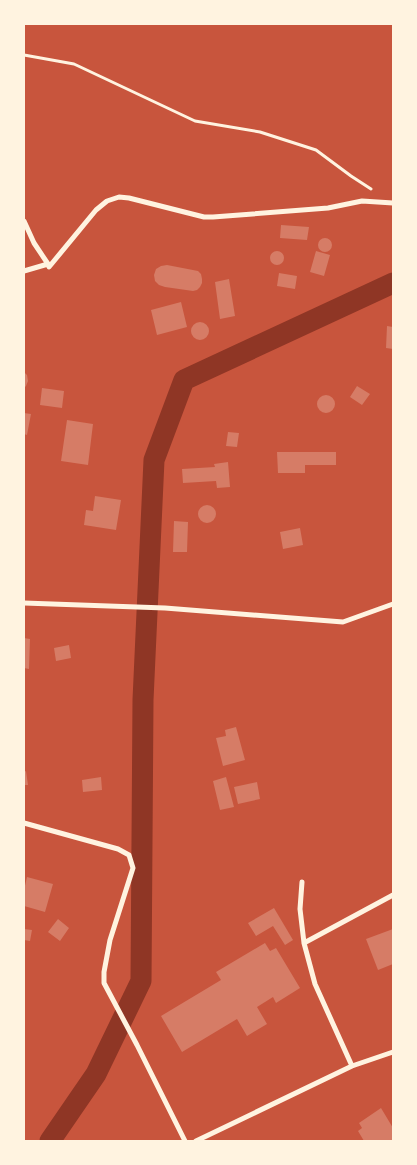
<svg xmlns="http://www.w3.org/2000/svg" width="417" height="1165" viewBox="0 0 417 1165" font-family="Arial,sans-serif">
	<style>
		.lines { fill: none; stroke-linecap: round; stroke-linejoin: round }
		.canal { stroke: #8f3625; stroke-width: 21 }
		.building { fill: #d67c66 }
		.path { stroke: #fff3e0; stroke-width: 3 }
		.minor { stroke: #fff3e0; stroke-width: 5 }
	</style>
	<rect width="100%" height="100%" fill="#c8553d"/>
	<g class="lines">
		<!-- canal -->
		<path class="canal" d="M50 1141 96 1074 141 981 143 700 154 460 184 380 393 283"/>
	</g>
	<!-- building -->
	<path class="building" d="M281 225 309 227 307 240 280 238Z
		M318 245a7 7 0 1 1 14 0a7 7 0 1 1-14 0Z
		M270 258a7 7 0 1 1 14 0a7 7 0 1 1-14 0Z
		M316 251 330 255 324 276 310 272Z
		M167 265 198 271 201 274 202 279V283L200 287 197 290 193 291 165 287 159 285 155 281 154 275 156 269 161 266Z
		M279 273 297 276 295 289 277 286Z
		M229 279 235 316 220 319 215 282Z
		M181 302 187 327 157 335 151 310Z
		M191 331a9 9 0 1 1 18 0a9 9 0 1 1-18 0Z
		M387 326 393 327V349L386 348Z
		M24 372 27 375 28 381 26 386 24 388Z
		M357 386 370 394 362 405 350 397Z
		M42 388 64 391 62 408 40 405Z
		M317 404a9 9 0 1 1 18 0a9 9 0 1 1-18 0Z
		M24 413 31 414 27 435 24 434Z
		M67 420 93 424 88 465 61 461Z
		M228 432 239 433 237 447 226 446Z
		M277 452H336V465H305V473H278Z
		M228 462 230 487 217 488 216 481 183 483 182 469 215 467 214 464Z
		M95 496 121 500 116 530 84 525 86 510 93 511Z
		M198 514a9 9 0 1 1 18 0a9 9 0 1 1-18 0Z
		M174 521 188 522 187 552H173Z
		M300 528 303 545 283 549 280 532Z
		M24 638 30 639 29 669 24 668Z
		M69 645 71 658 56 661 54 648Z
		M236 727 245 760 223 766 216 738 226 736 225 730Z
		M26 771 28 785H24V772Z
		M101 777 102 790 83 792 82 780Z
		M226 777 234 807 220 810 213 781Z
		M257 782 260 799 238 804 234 787Z
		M27 877 53 884 45 912 24 906V890Z
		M274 908 293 940 285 945 273 926 256 936 248 923Z
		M58 919 69 928 60 941 48 932Z
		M24 929 32 930 30 941 24 940Z
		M393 929V964L378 970 366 939Z
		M265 943 270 951 276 948 300 988 276 1003 273 997 257 1007 267 1024 247 1036 237 1019 182 1052 161 1016 221 980 216 972Z
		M381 1108 393 1128V1141H364L358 1131 362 1128 359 1123Z"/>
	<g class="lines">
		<!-- path -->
		<path class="path" d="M24 55 74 64 195 121 260 132 316 150 351 176 371 189"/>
		<!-- minor -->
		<path class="minor" d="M24 221 34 243 48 264
			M24 271 48 264 49 267 96 210 107 201 119 197 129 198 204 217H213L328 208 362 201 393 203
			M24 603 165 608 343 622 393 604
			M24 823 118 849 129 855 133 868 110 940 104 972V983L137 1045 185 1141
			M302 882 300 909 304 943 315 984 352 1066
			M304 943 393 895
			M196 1141 352 1066 393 1052"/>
	</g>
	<!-- border -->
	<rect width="417" height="1165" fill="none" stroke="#fff3e0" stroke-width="50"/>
</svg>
